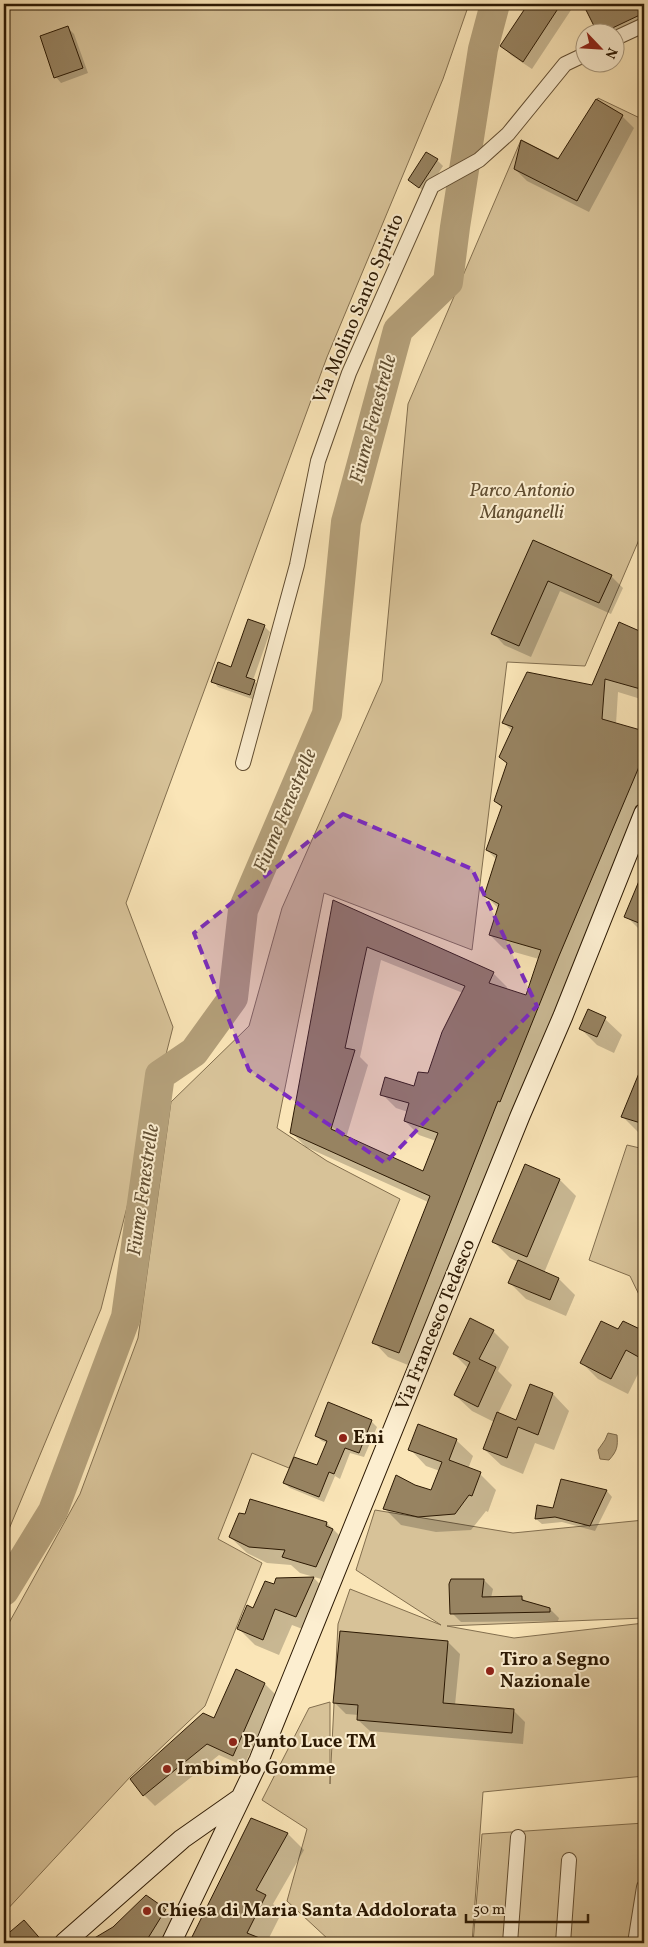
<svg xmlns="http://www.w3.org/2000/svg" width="648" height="1947" viewBox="0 0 648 1947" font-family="Vollkorn,serif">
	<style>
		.green { fill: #d7c298; stroke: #826e4e }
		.water { fill: #b4a07a; stroke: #7e6a4a }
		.shadow { fill: #0003; fill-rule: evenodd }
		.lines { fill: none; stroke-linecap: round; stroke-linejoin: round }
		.river { stroke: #b4a07a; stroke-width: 30 }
		.building { fill: #978361; stroke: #2c1903; fill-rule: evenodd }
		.street-casing { stroke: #604c30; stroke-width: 16 }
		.secondary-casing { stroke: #2c1903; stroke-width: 21 }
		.street { stroke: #fceed0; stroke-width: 14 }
		.secondary { stroke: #fceed0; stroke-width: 19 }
		.marked { fill: #7b2cbf; fill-opacity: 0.2; stroke: #7b2cbf; stroke-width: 4; stroke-dasharray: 10 6; stroke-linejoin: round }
		.poi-dot { fill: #8f2418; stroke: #fceed0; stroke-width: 2 }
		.labels { text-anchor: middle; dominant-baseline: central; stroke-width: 4; stroke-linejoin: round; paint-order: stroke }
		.street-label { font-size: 19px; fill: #2c1903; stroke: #fceed0 }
		.park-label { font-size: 19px; font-style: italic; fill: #5f4c30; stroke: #fceed0 }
		.poi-label { font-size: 19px; font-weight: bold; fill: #2c1903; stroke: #fceed0; text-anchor: start }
		.water-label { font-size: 20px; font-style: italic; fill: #624f33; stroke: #fceed0 }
	</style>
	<rect width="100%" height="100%" fill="#fae5b7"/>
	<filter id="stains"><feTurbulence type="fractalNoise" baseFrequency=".004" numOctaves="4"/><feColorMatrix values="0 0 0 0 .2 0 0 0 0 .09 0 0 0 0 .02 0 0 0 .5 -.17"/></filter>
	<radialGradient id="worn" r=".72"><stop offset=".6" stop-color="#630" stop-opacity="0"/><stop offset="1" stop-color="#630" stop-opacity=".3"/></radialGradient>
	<!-- green -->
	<path class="green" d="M4 4H469L443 79 327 357 126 903 173 1027 101 1309 4 1541Z
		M598 98 644 120V528L585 666 507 662 472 950 324 893 277 1128 327 1161 400 1199 289 1468 252 1453 218 1539 262 1563 205 1706 131 1776 4 1913V1632L80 1494 138 1338 171 1102 249 1026 282 908 382 681 408 404 521 140 559 159Z
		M627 1145 644 1149V1305L630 1276 589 1260Z
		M375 1510 513 1533 644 1520V1618L447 1626 514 1638 644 1623V1776L483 1792 472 1943H326L329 1940 287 1901 307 1829 262 1800 309 1708 330 1702V1784L338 1624 350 1589 441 1625 356 1570Z
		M644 1823V1943H473L482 1834Z"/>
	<!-- water -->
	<path class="water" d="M608 1433 617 1435C618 1447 617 1451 609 1460L600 1459 598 1450 605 1440Z"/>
	<!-- shadow -->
	<path class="shadow" d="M530 4H575L532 69 511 55 502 46Z
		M591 4H644V25L616 32H598L586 7Z
		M68 28 74 34 88 73 61 83 56 77Z
		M622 116 634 128 589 212 527 181 515 169 559 160Z
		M437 160 443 166 426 193 410 180Z
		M533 542 611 576 623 588 611 614 560 591 531 657 504 645 493 633Z
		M619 623 644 634V700L618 692 616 724 644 732V800L573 970 413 1367 388 1357 374 1342 428 1202 306 1147 292 1133 334 901 493 973 507 987 506 990 527 996 539 959 504 949 490 935 499 909 486 896 497 860 487 850 502 808 495 801 508 764 500 757 512 731 503 722 593 686ZM381 960 463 993 429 1075 415 1087 382 1094 396 1108 408 1112 405 1121 419 1135 436 1141 424 1173 346 1138 368 1065 360 1057Z
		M264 626 270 632 253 680 260 687 255 700 218 687 213 681 231 668Z
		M644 870V934L626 916Z
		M588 1011 605 1019 622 1035 614 1053 597 1045 581 1029Z
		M644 1063V1135L639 1133 623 1117Z
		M560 1180 576 1196 544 1273 559 1279 575 1295 566 1316 526 1299 509 1282 518 1262 510 1258 494 1242Z
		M623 1322 644 1333V1367L642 1366 628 1394 598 1379 582 1363 619 1331Z
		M493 1331 509 1347 498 1371 512 1385 498 1414 517 1422 530 1386 553 1394 569 1411 554 1450 535 1443 523 1474 501 1465 484 1449 494 1422 472 1411 455 1395 468 1368 454 1354Z
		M329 1403 372 1422 377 1427 364 1457 350 1453 340 1479 335 1476 324 1502 290 1488 284 1483 317 1467 327 1443 322 1441 316 1436Z
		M456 1440 473 1456 468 1469 480 1474 496 1490 488 1512 486 1511 471 1530 436 1532 401 1525 385 1509 415 1487 432 1491 440 1471 426 1466 410 1449Z
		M562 1480 607 1491 612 1497 595 1531 562 1522 542 1524 536 1519 554 1509Z
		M327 1523 343 1539 332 1582 300 1573 291 1565 267 1563 247 1553 230 1537Z
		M314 1578 330 1595 313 1633 292 1625 279 1655 255 1645 239 1629 275 1585 277 1579Z
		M484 1580 493 1589 491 1598H522L528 1603 550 1609 559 1618 558 1621 461 1622 452 1613Z
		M448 1642 460 1654 455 1705 513 1710 525 1722 523 1744 370 1731 358 1720 359 1715 346 1714 335 1703Z
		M236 1671 265 1684 276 1695 244 1766 219 1755 155 1806 144 1795 214 1720Z
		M252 1819 288 1834 304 1850 273 1904 282 1912 267 1942 269 1943H191Z
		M165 1910 180 1924 169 1943H88L114 1928Z
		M24 1922 45 1943H4V1939Z"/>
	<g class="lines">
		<!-- river -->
		<path class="river" d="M4 1591 53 1511 126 1317 160 1075 194 1052 233 998 243 910 327 714 346 522 398 330 448 282 455 227 483 49 495 4"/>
	</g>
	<!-- building -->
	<path class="building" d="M528 4H561L523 62 500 46Z
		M583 4H644V13L604 32H597Z
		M68 26 83 68 54 78 40 36Z
		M596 99 623 115 577 201 514 169 521 140 558 159Z
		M426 152 438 159 419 188 408 180Z
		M533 540 612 575 599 603 548 581 519 646 491 634Z
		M248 619 265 625 246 677 255 680 250 695 211 682 218 662 231 667Z
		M619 622 644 633V690L605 679 602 719 644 731V755L559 956 500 1102 498 1101 399 1353 372 1343 430 1196 290 1133 333 900 494 972 489 983 526 995 541 950 489 935 499 904 484 896 497 855 486 850 502 806 494 801 507 763 499 757 513 727 502 723 527 672 592 685ZM367 947 465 986 442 1032 428 1073 418 1072 414 1086 385 1077 380 1095 409 1103 404 1121 438 1133 423 1171 331 1129 355 1050 345 1048Z
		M644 869V925L624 917Z
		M588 1009 606 1017 597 1037 579 1029Z
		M644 1061V1124L621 1117Z
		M525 1164 560 1179 527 1257 492 1242Z
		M518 1260 559 1278 550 1300 508 1283Z
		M470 1318 494 1330 479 1359 496 1367 478 1407 454 1395 470 1362 453 1354Z
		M601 1321 618 1329 623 1321 644 1331V1360L626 1350 611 1379 580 1363Z
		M530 1384 553 1393 538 1435 518 1427 507 1458 483 1449 497 1412 516 1420Z
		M328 1402 372 1420 359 1453 345 1448 334 1474 329 1472 319 1497 283 1483 294 1457 317 1465 327 1441 315 1436Z
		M418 1424 457 1439 449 1460 481 1472 472 1496 469 1495 455 1514 418 1517 383 1509 396 1475 415 1485 431 1490 442 1462 408 1450Z
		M561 1479 607 1490 590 1526 555 1517 535 1519 537 1505 553 1508Z
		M250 1499 327 1522 326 1526 333 1529 316 1567 282 1557 285 1550 249 1547 229 1537 239 1513 245 1514Z
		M314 1577 296 1617 275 1609 263 1640 237 1629 247 1605 253 1608 265 1581 274 1584 276 1578Z
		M451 1579H484L482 1597 522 1596V1600L550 1608V1612L450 1614 449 1584Z
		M340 1631 448 1641 443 1703 514 1709 512 1733 357 1720 358 1705 333 1703Z
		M236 1669 265 1683 233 1756 207 1744 143 1796 130 1779 203 1713 214 1718Z
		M251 1818 288 1833 256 1890 266 1895 247 1933 272 1943H189Z
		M146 1895 166 1909 145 1943H86L113 1927Z
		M24 1920 44 1943H4V1937Z"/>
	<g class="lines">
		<!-- street casing -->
		<g class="street-casing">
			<path id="street" d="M616 38 644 25
				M243 763 297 565 318 461 349 373 432 186 479 160 508 134 565 64 586 54
				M510 1943 518 1837
				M563 1943 569 1860
				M635 1943 644 1887"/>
		</g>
		<!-- secondary casing -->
		<g class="secondary-casing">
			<path id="secondary" d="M64 1943 182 1839 239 1799
				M171 1943 259 1760 520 1116 563 1016 644 813"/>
		</g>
		<!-- street -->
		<use href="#street" class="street"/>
		<!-- secondary -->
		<use href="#secondary" class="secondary"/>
	</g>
	<!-- marked area -->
	<path class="marked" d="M343 814 472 869 537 1006 385 1163 249 1070 194 933Z"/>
	<!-- markers -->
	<g class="poi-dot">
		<circle cx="343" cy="1438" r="5"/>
		<circle cx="490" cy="1671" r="5"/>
		<circle cx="233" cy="1742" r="5"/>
		<circle cx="167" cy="1769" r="5"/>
		<circle cx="147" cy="1911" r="5"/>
	</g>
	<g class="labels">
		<!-- street labels -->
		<g class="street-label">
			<text transform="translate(359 309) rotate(-67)">Via Molino Santo Spirito</text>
			<text transform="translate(436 1325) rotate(-68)">Via Francesco Tedesco</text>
		</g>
		<!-- park labels -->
		<g class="park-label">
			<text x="522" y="491">Parco Antonio<tspan x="522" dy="22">Manganelli</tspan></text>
		</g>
		<!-- poi labels -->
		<g class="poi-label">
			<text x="353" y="1438">Eni</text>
			<text x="500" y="1660">Tiro a Segno<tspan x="500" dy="22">Nazionale</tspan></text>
			<text x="243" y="1742">Punto Luce TM</text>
			<text x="177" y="1769">Imbimbo Gomme</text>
			<text x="157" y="1911">Chiesa di Maria Santa Addolorata</text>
		</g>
		<!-- water labels -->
		<g class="water-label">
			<text transform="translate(374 419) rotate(-75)">Fiume Fenestrelle</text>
			<text transform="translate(286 811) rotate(-67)">Fiume Fenestrelle</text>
			<text transform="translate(144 1190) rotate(-82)">Fiume Fenestrelle</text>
		</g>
	</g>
	<!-- margin -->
	<rect width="648" height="1947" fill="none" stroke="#fae5b7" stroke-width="20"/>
	<rect x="5" y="5" width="638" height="1937" fill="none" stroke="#2c1903" stroke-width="2.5"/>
	<rect x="10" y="10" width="628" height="1927" fill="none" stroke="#2c1903"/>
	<!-- north arrow -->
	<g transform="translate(600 48) rotate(115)"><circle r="24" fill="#fceed0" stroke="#a9997e"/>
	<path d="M0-4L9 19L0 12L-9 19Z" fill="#8f2418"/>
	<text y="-8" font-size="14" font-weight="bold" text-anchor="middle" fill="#2c1903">N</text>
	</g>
	<!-- scale -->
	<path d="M466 1914v8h122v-8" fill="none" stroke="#2c1903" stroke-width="2.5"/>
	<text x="473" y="1914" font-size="15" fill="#2c1903" stroke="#fceed0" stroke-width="4" paint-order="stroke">50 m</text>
	<rect width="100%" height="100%" filter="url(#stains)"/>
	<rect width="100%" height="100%" fill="url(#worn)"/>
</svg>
